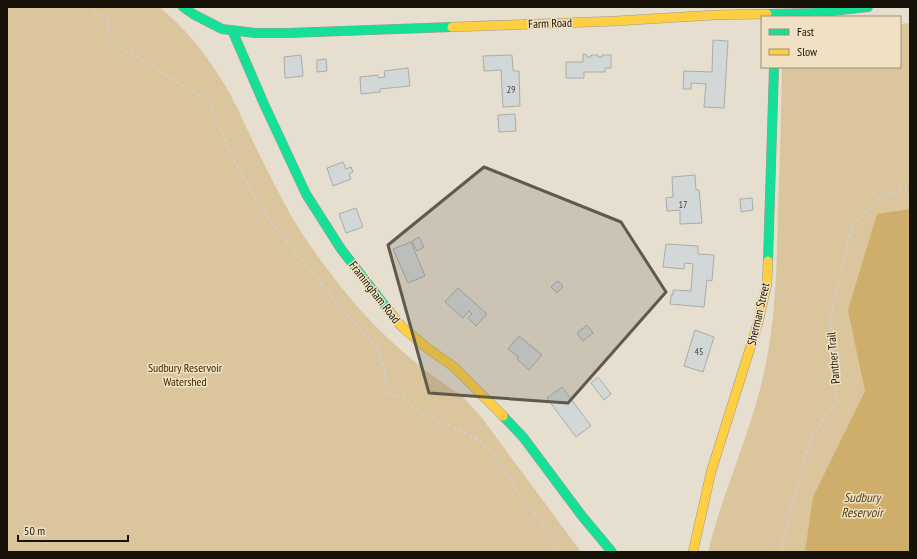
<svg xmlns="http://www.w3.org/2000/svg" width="917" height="559" viewBox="0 0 917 559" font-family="'PT Sans Narrow',sans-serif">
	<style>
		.green { fill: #dbc59c }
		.water { fill: #cfae6c }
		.building { fill: #d2d7d7; stroke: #abaca9 }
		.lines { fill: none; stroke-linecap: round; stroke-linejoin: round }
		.fast-casing { stroke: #9e988c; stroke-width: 10 }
		.slow-casing { stroke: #9e988c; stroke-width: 10 }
		.path { stroke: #d0cdc8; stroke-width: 2.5; stroke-dasharray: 3 3; stroke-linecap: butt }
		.fast { stroke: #16e098; stroke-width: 9 }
		.slow { stroke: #ffcf43; stroke-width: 9 }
		.marked { fill: #605a4d; fill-opacity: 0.2; stroke: #605a4d; stroke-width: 3; stroke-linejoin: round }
		.labels { text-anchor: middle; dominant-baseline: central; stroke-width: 3; stroke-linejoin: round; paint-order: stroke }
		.number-label { font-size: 10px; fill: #46443c }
		.street-label { font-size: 12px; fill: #181308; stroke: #f1e1c4 }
		.park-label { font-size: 12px; fill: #392800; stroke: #f1e1c4 }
		.water-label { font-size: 13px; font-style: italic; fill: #52401b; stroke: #f1e1c4 }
	</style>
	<rect width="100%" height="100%" fill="#e6dece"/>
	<!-- green -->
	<path class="green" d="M7 7H159C192 33 219 71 238 109 241 116 244 123 248 131 259 154 271 178 283 201 297 227 313 251 331 274 355 306 383 336 414 361 421 367 428 373 436 378 445 385 454 390 463 397 471 405 478 413 485 422L581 552H7Z
		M910 23V552H708C724 486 755 425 767 358 776 309 777 259 778 210 780 162 781 115 782 67H900V24Z"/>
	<!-- water -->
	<path class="water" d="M910 209V552H805L813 497 865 391 848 310 877 214Z"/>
	<!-- building -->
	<path class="building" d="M713 40 728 41 724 108 704 107 706 84 691 83V89H683L684 71 712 72Z
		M583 54 587 55V57H591V55H598V57H602V55H611V68H605V72H584V78H566V62H583Z
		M301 55 303 76 285 78 284 57Z
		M512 55 513 71H519L520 106 503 107 501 70 484 71 483 56Z
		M326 59 327 71 317 72V60Z
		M408 68 410 86 380 89V92L361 94 360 77 378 75V78L385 77 384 71Z
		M515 114 516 131 499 132 498 115Z
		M343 162 346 169 351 167 353 172 349 174 351 179 333 186 327 168Z
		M695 175 696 190H699L702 223 680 224V210L667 211 666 198 673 197 672 177Z
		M752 198 753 210 741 212 740 199Z
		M356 208 363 227 346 233 339 214Z
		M419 237 424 247 417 251 412 241Z
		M411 242 425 276 408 283 393 249Z
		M666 244 698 246V254L714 255 712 281 707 280 704 307 670 304 671 295H673V290L691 291 693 264 685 263 684 269 663 267Z
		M558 281 563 286 557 293 551 287Z
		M458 288 487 314 476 326 468 318 472 314 469 311 463 318 445 302Z
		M587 325 593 333 583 341 577 333Z
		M695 330 714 337 703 372 684 366Z
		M519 336 542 355 529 370 517 359 519 357 508 349Z
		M598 377 611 394 604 400 591 383Z
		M562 387 591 426 576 437 547 398Z"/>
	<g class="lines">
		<!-- fast casing -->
		<g class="fast-casing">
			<path id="fast" d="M183 7 193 14 222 29 255 33H288L452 27
				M767 14 813 13 868 7
				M232 30 264 104 306 194 341 249 389 311
				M768 261 774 67
				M503 416 523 437 582 516 612 552"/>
		</g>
		<!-- slow casing -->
		<g class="slow-casing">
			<path id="slow" d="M452 27 616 21 715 15 767 14
				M389 311 402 327 427 348 454 367 503 416
				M693 552 711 472 758 323 767 284 768 261"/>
		</g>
		<!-- path -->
		<path class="path" d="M93 7 95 13 107 18 111 41 210 102 232 157 267 217 335 301 379 350 385 372 387 394 402 397 417 411 477 439 498 459 523 501 543 522 555 534 554 547 552 552
			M782 552 784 536 811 436 837 402 830 317 852 225 882 196 910 186"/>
		<!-- fast -->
		<use href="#fast" class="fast"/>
		<!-- slow -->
		<use href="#slow" class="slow"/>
	</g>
	<!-- marked area -->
	<path class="marked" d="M484 167 621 222 666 292 568 403 429 393 388 245Z"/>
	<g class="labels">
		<!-- number labels -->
		<g class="number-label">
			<text x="511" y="89">29</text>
			<text x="683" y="204">17</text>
			<text x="699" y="351">45</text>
		</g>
		<!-- street labels -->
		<g class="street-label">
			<text transform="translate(550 23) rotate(-2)">Farm Road</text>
			<text transform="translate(375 292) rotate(52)">Framingham Road</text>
			<text transform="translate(758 314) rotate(-77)">Sherman Street</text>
			<text transform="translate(833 358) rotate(-95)">Panther Trail</text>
		</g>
		<!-- park labels -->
		<g class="park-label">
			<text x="185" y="367">Sudbury Reservoir<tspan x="185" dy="14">Watershed</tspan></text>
		</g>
		<!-- water labels -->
		<g class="water-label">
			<text x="862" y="497">Sudbury<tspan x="862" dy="15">Reservoir</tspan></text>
		</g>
	</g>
	<!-- border -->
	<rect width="917" height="559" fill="none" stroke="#181308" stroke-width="16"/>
	<!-- legend -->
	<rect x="761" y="16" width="140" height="52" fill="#f1e1c4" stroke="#9a8f79"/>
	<rect x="769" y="29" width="20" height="6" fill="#16e098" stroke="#9a8f79"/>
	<text x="797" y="36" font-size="12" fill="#181308">Fast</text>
	<rect x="769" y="49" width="20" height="6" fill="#ffcf43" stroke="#9a8f79"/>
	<text x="797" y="56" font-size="12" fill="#181308">Slow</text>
	<!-- scale -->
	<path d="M18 535v6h110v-6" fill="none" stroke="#181308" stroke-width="2"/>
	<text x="24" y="535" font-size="12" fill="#181308" stroke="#f1e1c4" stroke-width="3" paint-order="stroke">50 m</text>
</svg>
